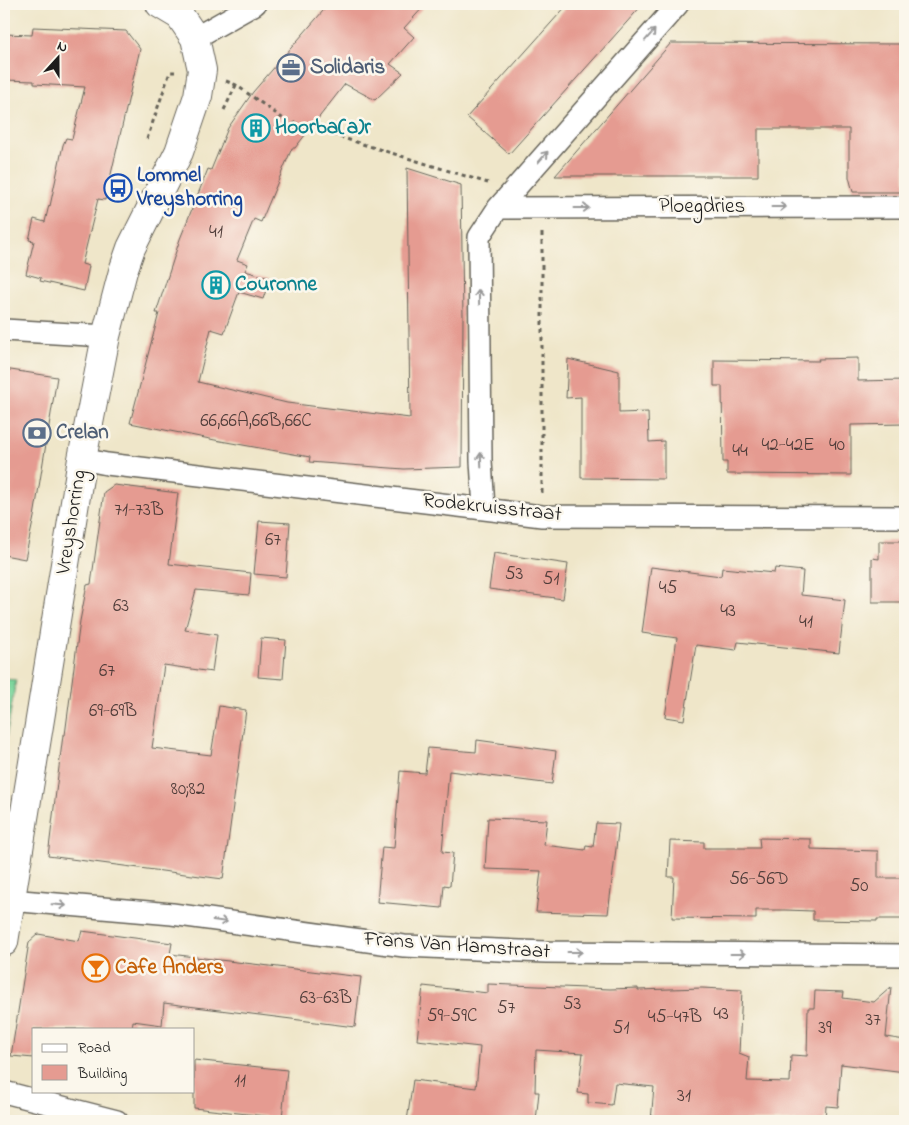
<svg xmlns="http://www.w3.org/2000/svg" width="909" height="1125" viewBox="0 0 909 1125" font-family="'Indie Flower',sans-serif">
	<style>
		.green { fill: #7bd59b; stroke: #4c785c }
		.building { fill: #e59b91 }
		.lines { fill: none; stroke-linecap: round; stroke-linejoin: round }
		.street-casing { stroke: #666359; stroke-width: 24 }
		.secondary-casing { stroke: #666359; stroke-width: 30 }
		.path { stroke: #666359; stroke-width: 3; stroke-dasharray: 4 4; stroke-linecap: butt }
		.street { stroke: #fff; stroke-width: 21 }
		.secondary { stroke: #fff; stroke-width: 28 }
		.oneway { stroke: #999 }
		.labels { text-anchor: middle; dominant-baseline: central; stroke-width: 5; stroke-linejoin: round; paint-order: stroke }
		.number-label { font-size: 19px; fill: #4e3c39 }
		.service-label { font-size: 21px; font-weight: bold; fill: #4e5e75; stroke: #fbf7ec; text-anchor: start }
		.culture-label { font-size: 21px; font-weight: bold; fill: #0d838f; stroke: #fbf7ec; text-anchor: start }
		.transit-label { font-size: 21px; font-weight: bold; fill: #164399; stroke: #fbf7ec; text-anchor: start }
		.street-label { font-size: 21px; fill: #1c1c1c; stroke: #fbf7ec }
		.food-label { font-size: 21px; font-weight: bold; fill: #c56008; stroke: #fbf7ec; text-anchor: start }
	</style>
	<rect width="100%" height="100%" fill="#fbf7ec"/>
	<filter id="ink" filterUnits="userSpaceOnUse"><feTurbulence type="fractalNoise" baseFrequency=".02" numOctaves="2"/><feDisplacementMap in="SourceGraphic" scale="10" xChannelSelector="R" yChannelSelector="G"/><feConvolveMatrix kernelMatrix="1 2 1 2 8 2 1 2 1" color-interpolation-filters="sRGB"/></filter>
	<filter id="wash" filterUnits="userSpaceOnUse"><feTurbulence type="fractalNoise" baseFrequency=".0096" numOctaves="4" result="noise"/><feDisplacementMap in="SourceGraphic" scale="20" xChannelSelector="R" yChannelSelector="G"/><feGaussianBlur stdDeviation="1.12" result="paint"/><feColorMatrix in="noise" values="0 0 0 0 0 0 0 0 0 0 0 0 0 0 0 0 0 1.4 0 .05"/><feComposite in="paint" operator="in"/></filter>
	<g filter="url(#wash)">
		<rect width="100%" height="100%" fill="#efe6c9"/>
		<!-- green -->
		<path class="green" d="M4 679 16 680 4 750Z"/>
		<g id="blocks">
			<!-- building -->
			<path class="building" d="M329 4H426L404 28 414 37 390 64 403 73 375 100 345 84 295 148H292L261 222 254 219 237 260 248 264 245 271 270 278 263 299 239 292 224 333 211 329 198 382 287 403 410 418 407 168 461 185 463 317 462 467 404 469 309 462 310 457 215 440 130 423 159 313H156L180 239 208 169 211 170 228 128 253 92Z
				M568 4H643L509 154 467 117Z
				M33 27 126 31 140 49 105 200 98 199 82 264 89 266 84 291 40 281 41 278 26 274 34 241 29 240 34 219 45 222 49 205 50 206 63 145 66 138 72 139 85 87 34 84V81L4 80V34L32 35Z
				M671 43 905 44V192H853L849 177V129H758V176H555Z
				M858 358V381L905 380V424L851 425V475L727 474V462H723L722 386H714V360L819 361 818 359Z
				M568 359 619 371V413L648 412 649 442 664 441V479L581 478V397L566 398Z
				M4 369 57 377 34 517 25 559 4 555Z
				M114 485 178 493 169 564 251 573 249 595 196 590 185 630 217 635 212 672 164 665 152 748 211 755 219 706 246 710 223 879 48 856 63 735H65L80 621 87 585 91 584 104 492Z
				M259 521 290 523 286 577 254 574Z
				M879 541H905V602H872V558L879 559Z
				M494 553 568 564 563 599 489 589Z
				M651 567 721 576 722 568 774 573 775 568 803 571 801 595 845 600 839 653 738 642 736 650 696 645 684 720 665 717 677 638 642 633Z
				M261 638 286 640 283 679 258 677Z
				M477 740 556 751 552 784 449 771 442 852 453 853 450 886 444 885 442 908 377 902 382 847 394 848 400 771 425 773 428 748 476 752Z
				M488 818 547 820 544 845 585 850 586 846 593 847 596 823 619 824 608 914 536 912 541 871 485 869Z
				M759 838 811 839V849L878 851V878H905V919H877V921L813 920V911L785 910H756V919L672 918 674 877H668L670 841 704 842V848H760Z
				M82 931 172 943 170 954 361 977 355 1027 164 1003 162 1025 133 1021 132 1029H34V1058L11 1056 29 942 38 934 79 941Z
				M488 984 610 989 638 988V990L702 988 742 990 739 1053 749 1057 747 1081 790 1082 791 1055 807 1056 808 1008H814L815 991 844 992 843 998 874 1002 891 987 886 1037 905 1040V1072L841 1064 838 1107 826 1106 825 1121H651L654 1087 615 1083 612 1105 588 1103V1094L578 1093 583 1053 536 1050 535 1092H539L536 1121H407L413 1080 476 1088 480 1047 417 1040 423 986 488 993Z
				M194 1060 287 1070 282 1118 194 1108Z"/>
		</g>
	</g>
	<g filter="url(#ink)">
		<use href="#blocks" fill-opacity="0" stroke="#666359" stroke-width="1"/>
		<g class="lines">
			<!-- street casing -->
			<g class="street-casing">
				<path id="street" d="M195 38 255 4
					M498 208 905 207
					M4 330 106 336
					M82 459 107 464 542 516 905 517
					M484 508 481 461 479 237 498 208 678 4
					M10 900 172 914 404 946 546 952 905 955
					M4 1092 117 1121"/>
			</g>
			<!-- secondary casing -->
			<g class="secondary-casing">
				<path id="secondary" d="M4 942 82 459 106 336 123 271 131 248 179 152 198 96 202 70 195 38 180 16 160 4"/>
			</g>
			<!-- path -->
			<path class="path" d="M226 81 236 85 285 120 488 183
				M224 110 236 85
				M147 139 170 72H175
				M542 493V231"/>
			<!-- street -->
			<use href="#street" class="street"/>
			<!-- secondary -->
			<use href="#secondary" class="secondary"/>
		</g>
		<!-- one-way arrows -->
		<defs><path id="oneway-shaft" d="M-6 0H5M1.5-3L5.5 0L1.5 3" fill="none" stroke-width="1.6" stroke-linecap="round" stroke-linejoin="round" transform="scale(1.25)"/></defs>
		<g class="oneway">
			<use href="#oneway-shaft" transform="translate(650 35) rotate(-49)"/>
			<use href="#oneway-shaft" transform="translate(543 157) rotate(-49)"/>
			<use href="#oneway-shaft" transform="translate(779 207)"/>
			<use href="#oneway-shaft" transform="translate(582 208)"/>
			<use href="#oneway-shaft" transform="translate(479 297) rotate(-91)"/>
			<use href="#oneway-shaft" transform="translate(481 460) rotate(-92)"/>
			<use href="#oneway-shaft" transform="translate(59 905) rotate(5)"/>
			<use href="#oneway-shaft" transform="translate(220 921) rotate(8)"/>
			<use href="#oneway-shaft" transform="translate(575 952)"/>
			<use href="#oneway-shaft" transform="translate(738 954)"/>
		</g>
	</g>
	<!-- icons -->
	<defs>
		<g id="office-ring" transform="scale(1.4375)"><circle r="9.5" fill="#fbf7ec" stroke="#5c6f8a" stroke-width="1.5"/><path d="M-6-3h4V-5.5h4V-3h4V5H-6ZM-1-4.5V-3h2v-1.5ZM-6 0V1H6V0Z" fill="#5c6f8a"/></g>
		<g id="building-ring" transform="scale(1.4375)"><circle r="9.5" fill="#fbf7ec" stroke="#0f9aa8" stroke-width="1.5"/><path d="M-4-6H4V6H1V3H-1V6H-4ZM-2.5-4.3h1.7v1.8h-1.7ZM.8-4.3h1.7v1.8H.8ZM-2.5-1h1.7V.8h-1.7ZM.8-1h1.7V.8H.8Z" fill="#0f9aa8"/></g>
		<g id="bus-ring" transform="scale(1.4375)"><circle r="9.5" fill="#fbf7ec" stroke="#1a4fb4" stroke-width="1.5"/><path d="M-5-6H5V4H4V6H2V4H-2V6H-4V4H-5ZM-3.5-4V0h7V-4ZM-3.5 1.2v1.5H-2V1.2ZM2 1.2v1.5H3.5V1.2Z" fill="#1a4fb4"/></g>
		<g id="bank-ring" transform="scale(1.4375)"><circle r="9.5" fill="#fbf7ec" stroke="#5c6f8a" stroke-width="1.5"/><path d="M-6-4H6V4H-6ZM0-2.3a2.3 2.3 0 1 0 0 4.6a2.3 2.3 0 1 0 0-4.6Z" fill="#5c6f8a"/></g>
		<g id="bar-ring" transform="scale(1.4375)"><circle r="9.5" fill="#fbf7ec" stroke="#e8710a" stroke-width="1.5"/><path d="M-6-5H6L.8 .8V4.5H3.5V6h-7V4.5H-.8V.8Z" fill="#e8710a"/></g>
	</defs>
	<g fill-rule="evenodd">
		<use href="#office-ring" x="291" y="68"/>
		<use href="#building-ring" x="256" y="128"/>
		<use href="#bus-ring" x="118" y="188"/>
		<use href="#building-ring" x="216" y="285"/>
		<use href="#bank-ring" x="37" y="433"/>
		<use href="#bar-ring" x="96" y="968"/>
	</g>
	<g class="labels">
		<!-- number labels -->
		<g class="number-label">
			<text x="216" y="232">41</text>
			<text x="256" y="421">66,66A,66B,66C</text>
			<text x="788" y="445">42-42E</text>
			<text x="837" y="445">40</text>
			<text x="740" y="451">44</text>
			<text x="139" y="510">71-73B</text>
			<text x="273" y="540">67</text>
			<text x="514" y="574">53</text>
			<text x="551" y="579">51</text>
			<text x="668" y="588">45</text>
			<text x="121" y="606">63</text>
			<text x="728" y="611">43</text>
			<text x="806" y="622">41</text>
			<text x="107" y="671">67</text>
			<text x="113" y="711">69-69B</text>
			<text x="188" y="789">80;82</text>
			<text x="759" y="879">56-56D</text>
			<text x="859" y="886">50</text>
			<text x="326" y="998">63-63B</text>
			<text x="572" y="1004">53</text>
			<text x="506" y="1008">57</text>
			<text x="721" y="1014">43</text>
			<text x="452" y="1016">59-59C</text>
			<text x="675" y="1017">45-47B</text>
			<text x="873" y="1020">37</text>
			<text x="621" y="1028">51</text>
			<text x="825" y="1028">39</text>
			<text x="240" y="1081">11</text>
			<text x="684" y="1096">31</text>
		</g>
		<!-- service labels -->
		<g class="service-label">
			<text x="310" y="68">Solidaris</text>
			<text x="56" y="433">Crelan</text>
		</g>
		<!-- culture labels -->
		<g class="culture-label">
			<text x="275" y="128">Hoorba(a)r</text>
			<text x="235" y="285">Couronne</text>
		</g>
		<!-- transit labels -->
		<g class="transit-label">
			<text x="137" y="176">Lommel<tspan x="137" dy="24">Vreyshorring</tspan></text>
		</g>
		<!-- street labels -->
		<g class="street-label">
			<text x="702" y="207">Ploegdries</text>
			<text transform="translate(492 508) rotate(6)">Rodekruisstraat</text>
			<text transform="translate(72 522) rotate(-81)">Vreyshorring</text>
			<text transform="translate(457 946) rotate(4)">Frans Van Hamstraat</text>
		</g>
		<!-- food labels -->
		<g class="food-label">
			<text x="115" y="968">Cafe Anders</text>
		</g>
	</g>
	<!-- margin -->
	<rect width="909" height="1125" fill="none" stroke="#fbf7ec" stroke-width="20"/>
	<!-- legend -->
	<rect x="32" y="1028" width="162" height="65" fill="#fbf7ec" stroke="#a29f99"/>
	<rect x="42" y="1044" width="25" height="8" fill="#ffffff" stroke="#a29f99"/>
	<text x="78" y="1052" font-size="15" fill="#1c1c1c">Road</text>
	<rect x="42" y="1065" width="25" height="15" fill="#e59b91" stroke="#a29f99"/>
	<text x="78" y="1078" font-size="15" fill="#1c1c1c">Building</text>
	<!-- north arrow -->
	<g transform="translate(58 58) rotate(21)" stroke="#fbf7ec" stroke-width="4" paint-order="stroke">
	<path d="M0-4L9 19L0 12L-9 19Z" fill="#1c1c1c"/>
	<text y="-8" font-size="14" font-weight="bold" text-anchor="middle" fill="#1c1c1c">N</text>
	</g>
</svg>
